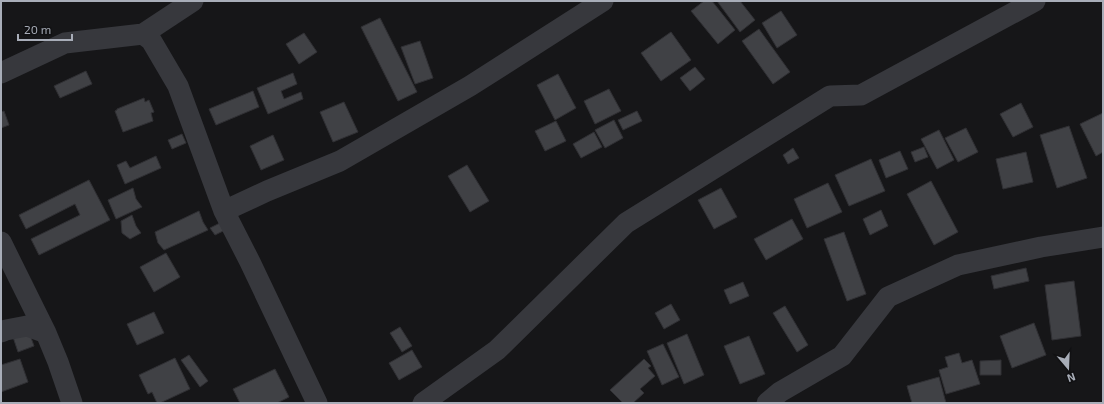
<svg xmlns="http://www.w3.org/2000/svg" width="1104" height="404" viewBox="0 0 1104 404" font-family="'Exo 2',sans-serif">
	<style>
		.building { fill: #404145; stroke: #303034 }
		.lines { fill: none; stroke-linecap: round; stroke-linejoin: round }
		.minor { stroke: #37383d; stroke-width: 21 }
	</style>
	<rect width="100%" height="100%" fill="#161618"/>
	<!-- building -->
	<path class="building" d="M704 1H712L735 30 718 44 691 11Z
		M717 1H740L755 20 740 32Z
		M781 11 797 35 777 48 762 23Z
		M380 18 417 92 398 101 361 27Z
		M759 29 790 72 773 84 742 41Z
		M671 32 691 60 661 81 641 53Z
		M304 33 317 52 299 64 286 44Z
		M420 41 433 78 415 84 401 47Z
		M695 67 705 79 690 91 680 78Z
		M86 71 92 84 60 98 54 86Z
		M293 73 297 84 281 91 284 99 301 92 303 99 268 114 257 88Z
		M558 74 576 108 555 120 537 85Z
		M609 89 621 111 595 124 584 101Z
		M253 91 259 107 216 125 209 109Z
		M144 98 145 102 149 100 154 112 151 113 153 121 123 132 115 111 117 110V109Z
		M344 102 358 132 333 142 320 112Z
		M1021 103 1033 127 1013 137 1000 114Z
		M4 111 9 125 1 128V112Z
		M637 111 642 121 623 130 618 120Z
		M1103 113V152L1096 156 1080 124Z
		M614 120 623 138 605 148 595 130Z
		M556 121 566 141 545 151 535 131Z
		M1069 126 1087 178 1057 188 1040 135Z
		M966 128 978 152 958 162 945 138Z
		M939 130 954 160 937 169 921 139Z
		M594 132 602 147 581 158 573 144Z
		M182 134 186 143 172 149 168 140Z
		M273 135 284 160 261 170 250 146Z
		M924 147 928 157 915 162 911 152Z
		M793 148 799 158 788 164 783 155Z
		M900 151 908 169 886 178 879 160Z
		M1026 152 1033 182 1003 189 996 159Z
		M156 156 161 168 125 184 117 165 126 161 130 168Z
		M871 159 885 191 849 206 835 175Z
		M467 165 489 201 470 212 448 176Z
		M89 180 110 220 39 255 31 239 80 215 75 204 26 229 19 215Z
		M931 181 958 232 934 245 907 194Z
		M828 183 842 212 807 228 794 199Z
		M133 188 136 199 142 207 116 219 108 200Z
		M721 188 737 217 714 229 698 200Z
		M881 210 888 226 870 235 863 219Z
		M199 211 203 222 208 230 164 250 158 243 155 232Z
		M132 215 136 226 141 233 130 239 122 233 121 221Z
		M792 219 803 239 766 260 754 239Z
		M220 223 225 230 215 235 210 228Z
		M844 232 866 294 847 301 824 239Z
		M166 253 180 277 154 292 140 267Z
		M1026 268 1029 281 994 289 991 276Z
		M1074 281 1081 336 1052 340 1045 285Z
		M743 282 749 296 730 304 724 290Z
		M671 304 680 320 664 329 655 313Z
		M785 306 808 345 797 352 773 313Z
		M154 312 164 333 137 345 127 324Z
		M1034 323 1046 355 1012 368 1000 336Z
		M400 327 412 346 402 352 390 333Z
		M29 332 34 346 18 352 13 337Z
		M687 334 704 375 684 384 667 343Z
		M749 336 765 374 740 384 724 346Z
		M663 344 679 377 662 385 647 351Z
		M412 350 422 367 399 380 389 363Z
		M959 353 962 363 972 360 980 384 946 394 939 370 948 367 945 357Z
		M189 355 208 381 200 387 181 360Z
		M175 358 190 389 160 403H157L152 392 148 394 139 375Z
		M20 359 28 382 1 392V365Z
		M644 359 651 366 648 368 655 376 640 389 644 393 633 403H623L610 390Z
		M1001 360V375H980V361Z
		M275 369 289 397 277 403H240L233 389Z
		M939 377 946 403H912L907 386Z"/>
	<g class="lines">
		<!-- minor -->
		<path class="minor" d="M143 34 151 40 178 86 224 211 250 262 317 403
			M1 73 65 43 143 34 193 1
			M224 211 267 191 340 161 470 86 603 1
			M1 242 46 333 58 362 72 403
			M1 332 6 330 27 326 46 333
			M423 403 497 350 626 223 830 96 861 95 1035 1
			M767 403 780 392 842 356 888 297 958 265 1041 247 1103 237"/>
	</g>
	<!-- border -->
	<rect width="1104" height="404" fill="none" stroke="#a8adb8" stroke-width="4"/>
	<!-- north arrow -->
	<g transform="translate(1068 368) rotate(161)" stroke="#111113" stroke-width="3" paint-order="stroke">
	<path d="M0-3L7 15L0 10L-7 15Z" fill="#a8adb8"/>
	<text y="-6" font-size="11" font-weight="bold" text-anchor="middle" fill="#a8adb8">N</text>
	</g>
	<!-- scale -->
	<path d="M18 34v6h54v-6" fill="none" stroke="#a8adb8" stroke-width="2"/>
	<text x="24" y="34" font-size="12" fill="#a8adb8" stroke="#111113" stroke-width="3" paint-order="stroke">20 m</text>
</svg>
